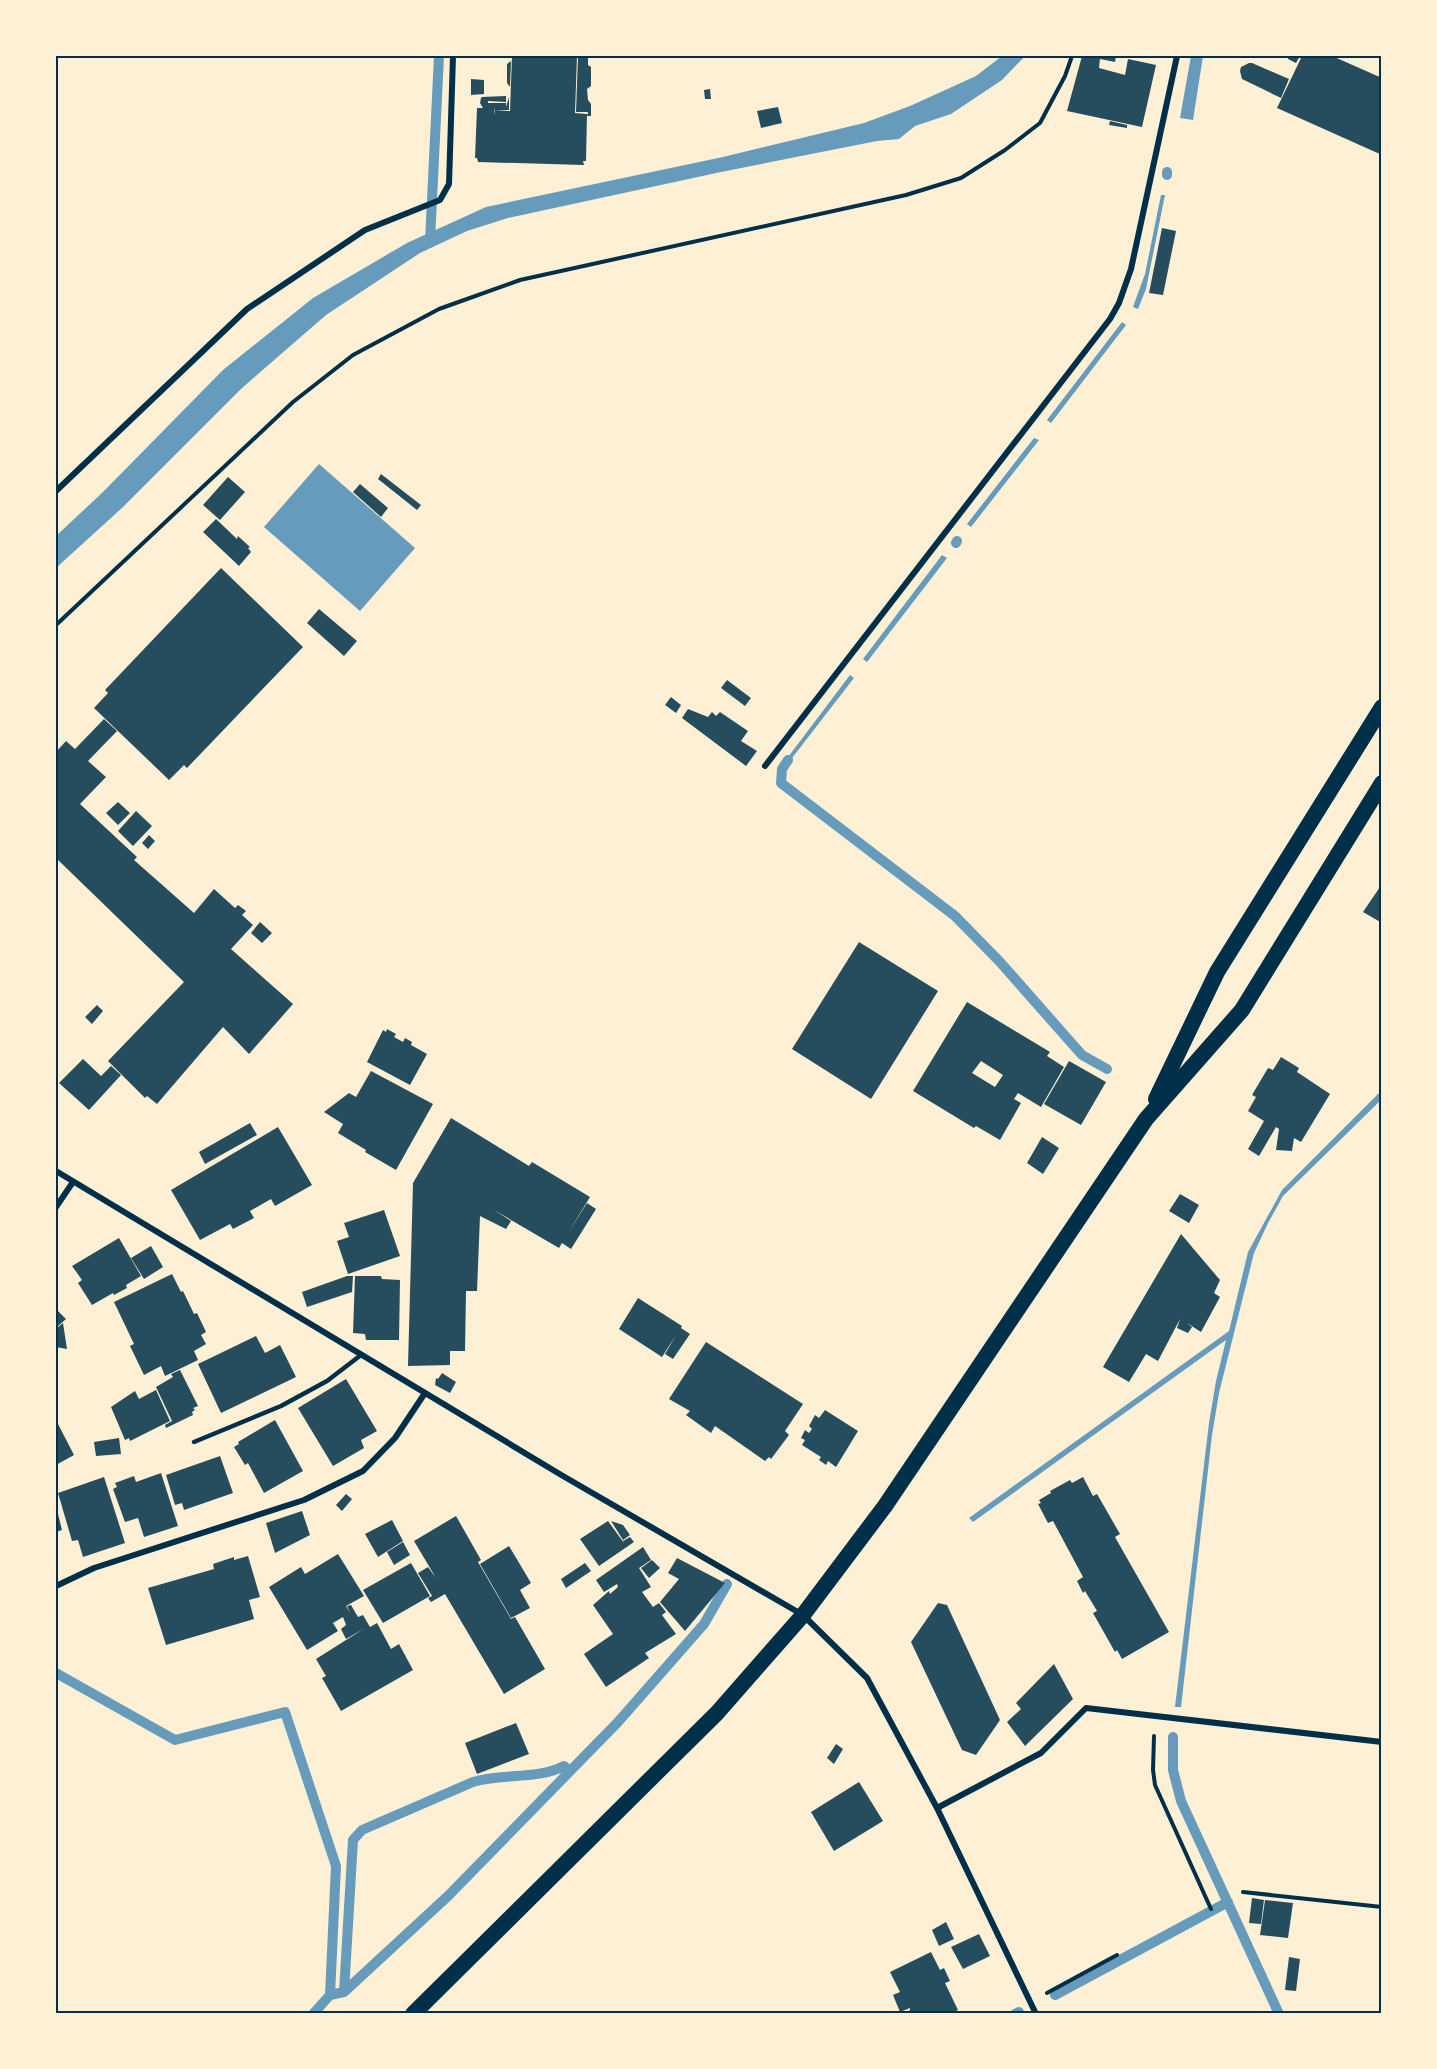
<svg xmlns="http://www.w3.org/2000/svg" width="1437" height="2069" viewBox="0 0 1437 2069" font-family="Roboto,sans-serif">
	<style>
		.water { fill: #669bbc }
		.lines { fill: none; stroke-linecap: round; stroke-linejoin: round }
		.stream { stroke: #669bbc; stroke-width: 10 }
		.building { fill: #264d5e; fill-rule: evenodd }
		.path { stroke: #003049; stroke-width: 4 }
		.service { stroke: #003049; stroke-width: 4.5 }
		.minor { stroke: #003049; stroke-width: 6 }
		.trunk { stroke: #003049; stroke-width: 16 }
		.neatline { fill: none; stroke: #003049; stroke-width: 2 }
	</style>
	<rect width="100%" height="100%" fill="#fdf0d5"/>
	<!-- water -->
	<path class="water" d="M1002 56H1025L1002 80 951 114 915 126 899 139 877 141 721 172 508 218 467 231 420 253 326 315 242 388 123 507 56 568V536L103 492 223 370 313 298 407 243 486 207 723 157 864 123 910 106 976 76Z
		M1191 56H1203L1193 120 1180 118Z
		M1161 195H1165L1146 289 1138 309 1133 307 1145 274Z
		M1122 322 1126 325 1051 423 1047 420Z
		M1034 438 1039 440 971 527 967 524Z
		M319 464 415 548 360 611 264 527Z
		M942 555 947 558 867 662 863 659Z
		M850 675 854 678 782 771 779 769Z
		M1381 1091V1100L1283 1196 1268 1223 1254 1253 1219 1393 1212 1435 1181 1707H1175L1209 1423 1216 1381 1226 1340 973 1522 969 1518 1229 1331 1248 1252 1282 1190Z"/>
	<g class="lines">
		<!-- stream -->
		<path class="stream" d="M1167 175V172
			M430 241 439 56
			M956 543 957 541
			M788 760 782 769 781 783 955 916 1000 962 1082 1055 1107 1069
			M56 1673 175 1740 285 1712 336 1866 330 1995
			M1173 1737V1770L1181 1801 1279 2014
			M344 1992 353 1840 362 1830 473 1782C502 1773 537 1780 564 1766L570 1771
			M1055 1995 1228 1902
			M313 2014 330 1995 344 1992 448 1896 618 1722 704 1624 727 1584
			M1015 2014 1019 2012"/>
	</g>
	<!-- building -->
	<path class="building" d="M512 56H577L575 113 587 114 586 161H583L584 165 478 162 477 158H475L477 108H483L480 103 481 98 482 97 506 96V102L488 101V103H506V107L509 97V110L495 111 494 108 495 115V111H510Z
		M578 56H588V65L591 67V86L587 89 588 100 591 104V116H587L588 112H576Z
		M1082 56H1116L1115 62 1100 59 1099 68 1125 75 1128 59 1156 65 1142 127 1067 111Z
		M1289 56H1300L1296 63 1288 59Z
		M1302 56H1332L1382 78V155L1277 108Z
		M511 61 510 87 507 83V64Z
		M1249 63H1252L1289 79 1281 98 1242 79 1240 71 1241 67Z
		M471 79 484 80V94L471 95Z
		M710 89 711 99H705L704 90Z
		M778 107 782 123 761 128 757 111Z
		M1110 121 1127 125V128L1109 125Z
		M1162 228 1176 231 1163 295 1149 293Z
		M381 474 421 505 417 510 378 479Z
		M228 477 245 492 220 520 203 505Z
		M360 484 388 508 381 517 353 492Z
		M216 519 237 539 238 536 250 547 248 548 251 552 239 566 203 532Z
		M221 568 303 647 187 768 184 765 169 780 94 708 108 693 105 690Z
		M319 609 357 641 344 656 307 623Z
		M727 680 751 698 745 706 721 688Z
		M671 697 681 705 676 713 665 705Z
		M688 709 708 717 712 712 716 716 720 712 748 731 741 741 757 751 746 766 682 718Z
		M104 719 117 731 88 761 106 777 80 804 137 857 134 860 194 913 214 889 235 908 238 905 246 911 242 915 253 925 231 949 293 1004 249 1054 223 1027 157 1104 147 1096 145 1098 108 1061 184 982 56 858V752L66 741 75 749Z
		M118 802 130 813 118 825 106 813Z
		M136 811 152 826 133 846 118 831Z
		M149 835 155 841 148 849 142 843Z
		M1382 884V923L1363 912Z
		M260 922 272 933 262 943 251 933Z
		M859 942 938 991 871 1099 792 1049Z
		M967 1002 1050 1052 1047 1056 1064 1067 1041 1107 1018 1093 1014 1099 1021 1103 1000 1140 976 1126 974 1128 913 1091ZM981 1061 1003 1075 995 1087 972 1073Z
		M97 1005 103 1011 92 1024 85 1017Z
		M387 1029 396 1034 394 1037 403 1042 405 1038 412 1042 411 1045 427 1054 410 1085 367 1062 383 1030 386 1032Z
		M1281 1057 1299 1068 1297 1072 1330 1094 1301 1142 1294 1138 1292 1151 1276 1150 1279 1129 1276 1127 1259 1156 1248 1149 1264 1121 1248 1111 1256 1097 1252 1095 1268 1068 1273 1070Z
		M83 1059 101 1076 111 1066 121 1075 89 1110 59 1083Z
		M1069 1061 1106 1082 1081 1125 1044 1104Z
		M371 1071 433 1104 396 1170 365 1152 366 1150 338 1133 343 1124 324 1112 349 1093 356 1097Z
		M451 1118 529 1166 532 1162 590 1197 568 1233 587 1203 596 1209 571 1249 562 1243 559 1248 494 1210 511 1221 506 1229 480 1216 477 1291H466L465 1351H450V1365L408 1366 413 1183Z
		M250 1123 257 1135 205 1164 199 1152Z
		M278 1127 312 1185 275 1206 271 1199 250 1211 254 1218 233 1229 230 1224 200 1240 171 1190Z
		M1042 1137 1059 1148 1043 1174 1027 1163Z
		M1180 1194 1199 1205 1189 1223 1169 1211Z
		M384 1210 400 1256 348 1274 337 1241 349 1237 344 1223Z
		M1181 1234 1220 1280 1214 1293 1220 1297 1201 1332 1187 1323 1192 1327 1188 1333 1177 1328 1180 1319 1158 1361 1146 1354 1129 1382 1103 1367Z
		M119 1238 141 1276 126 1285 127 1288 114 1295 113 1293 92 1305 78 1283 82 1280 72 1266Z
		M151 1246 163 1267 144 1279 131 1258Z
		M172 1274 181 1292 183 1291 194 1314 197 1313 206 1332 201 1335 206 1344 194 1351 198 1360 165 1376 161 1366 144 1375 130 1346 134 1344 114 1302Z
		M347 1276H353L352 1292 307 1307 302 1292Z
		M355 1276H381L382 1279 400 1280 399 1340H366L365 1334 353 1333Z
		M638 1298 682 1326 681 1328 690 1334 673 1359 665 1354 676 1335 662 1357 619 1329Z
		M56 1309 66 1319 56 1328Z
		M63 1323 67 1349 56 1347 57 1334 56 1329Z
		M256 1336 265 1353 280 1345 296 1377 221 1413 198 1364Z
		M706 1342 803 1404 785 1431 789 1435 771 1459 769 1457 765 1461 715 1426 711 1433 686 1415 690 1411 669 1399Z
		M180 1370 198 1406 193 1408 195 1410 192 1412 193 1415 166 1428 165 1425 172 1421 156 1387 173 1377 171 1374Z
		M442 1373 456 1382 450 1393 435 1385 436 1378 438 1379Z
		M346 1379 377 1431 361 1440 364 1448 333 1466 298 1408Z
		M156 1390 170 1421 130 1441 129 1438 125 1440 111 1407 135 1391 139 1399Z
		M825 1410 858 1431 836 1467 828 1461 826 1465 819 1460 821 1457 802 1445 805 1440 801 1438 805 1430 809 1433 812 1429 809 1426 815 1415 819 1418Z
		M56 1420 74 1455 56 1465Z
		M275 1420 303 1471 264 1493 248 1463 245 1465 234 1447 239 1444 238 1442Z
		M119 1438 121 1454 96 1456 94 1442Z
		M220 1456 233 1493 184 1510 182 1503 175 1505 166 1475Z
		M161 1473 178 1526 144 1537 138 1518 125 1522 113 1489 117 1487 115 1483 134 1476 136 1482Z
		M104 1477 125 1543 83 1557 78 1540 72 1541 58 1493Z
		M1083 1477 1093 1496 1097 1494 1120 1534 1115 1537 1169 1632 1122 1659 1117 1650 1115 1652 1093 1613 1097 1611 1085 1591 1083 1593 1077 1581 1083 1577 1053 1521 1048 1523 1038 1504 1041 1503 1039 1500 1051 1493 1050 1491 1070 1480 1072 1483Z
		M346 1494 352 1499 342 1511 336 1505Z
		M56 1506 62 1530 56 1532Z
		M302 1511 310 1535 275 1553 266 1523Z
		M456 1516 481 1560 478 1562 511 1619 515 1617 545 1669 504 1694 445 1594 431 1602 428 1598 432 1596 418 1573 428 1567 436 1578 414 1541Z
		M392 1520 403 1541 378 1557 365 1534Z
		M608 1521 624 1543 623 1541 630 1537 634 1542 599 1566 580 1539Z
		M611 1521 623 1525 630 1535 623 1540Z
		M403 1542 410 1555 394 1565 387 1552Z
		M509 1546 531 1583 520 1590 530 1608 511 1618 480 1564Z
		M643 1547 651 1560 639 1568 651 1587 642 1592 653 1607 659 1603 666 1612 662 1615 676 1634 645 1653 649 1658 606 1687 584 1654 613 1634 593 1605 609 1591 610 1594 618 1587 617 1584 604 1592 596 1580Z
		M338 1554 364 1596 346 1606 350 1613 347 1606 351 1605 358 1617 363 1615 370 1627 377 1623 391 1649 399 1644 413 1670 341 1711 322 1678 326 1676 316 1659 365 1628 346 1639 341 1629 346 1625 343 1617 333 1623 338 1631 307 1650 269 1587 301 1567 305 1574Z
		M248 1556 260 1597 249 1600 254 1619 166 1645 148 1588 214 1569 213 1564 234 1557V1560Z
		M677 1558 725 1583 685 1631 660 1602 679 1579 668 1573Z
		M652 1560 660 1568 649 1578 641 1568Z
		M411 1563 430 1596 383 1623 363 1590Z
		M585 1563 591 1571 566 1588 561 1579Z
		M938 1603 947 1605 1000 1720 976 1755 962 1750 911 1642Z
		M1054 1664 1073 1699 1025 1746 1007 1722 1021 1709 1016 1703Z
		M516 1723 529 1754 477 1774 465 1743Z
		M836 1744 843 1749 834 1764 827 1758Z
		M859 1782 883 1821 834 1851 811 1812Z
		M1252 1898 1264 1900 1261 1924 1249 1923Z
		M1265 1900 1293 1903 1288 1938 1260 1935Z
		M946 1922 954 1939 939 1946 932 1930Z
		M979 1934 990 1956 963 1969 951 1947Z
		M931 1952 940 1970 944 1968 950 1981 945 1983 958 2010 954 2012V2014H903L910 2010V2008L900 2012 893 1995 900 1992 890 1972Z
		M1289 1957 1300 1959 1296 1991 1285 1990Z"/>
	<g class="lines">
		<!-- path -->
		<path class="path" d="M56 625 293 402 353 355 439 309 520 280 906 195 961 178 1005 150 1040 123 1065 76 1072 56
			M1154 1736 1153 1770 1155 1785 1211 1909
			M1243 1892 1382 1907
			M1047 1993 1117 1955"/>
		<!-- service -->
		<path class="service" d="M194 1442 281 1406 327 1381 361 1355"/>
		<!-- minor -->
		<path class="minor" d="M56 491 247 309 365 230 440 200 449 184 453 56
			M765 766 1110 319 1119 303 1131 269 1177 56
			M56 1171 563 1476 803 1615 867 1678 937 1808 1036 2014
			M56 1207 73 1182
			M56 1586 94 1568 304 1500 363 1471 395 1438 425 1393
			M937 1808 1041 1753 1086 1708 1382 1742"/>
		<!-- trunk -->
		<path class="trunk" d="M1156 1099 1217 972 1382 707
			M413 2014 717 1713 803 1615 885 1506 1146 1119 1242 1010 1382 783"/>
	</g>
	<!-- border -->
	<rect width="1437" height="2069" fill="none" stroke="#fdf0d5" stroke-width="114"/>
	<rect x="57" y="57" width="1323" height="1955" class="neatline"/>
</svg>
